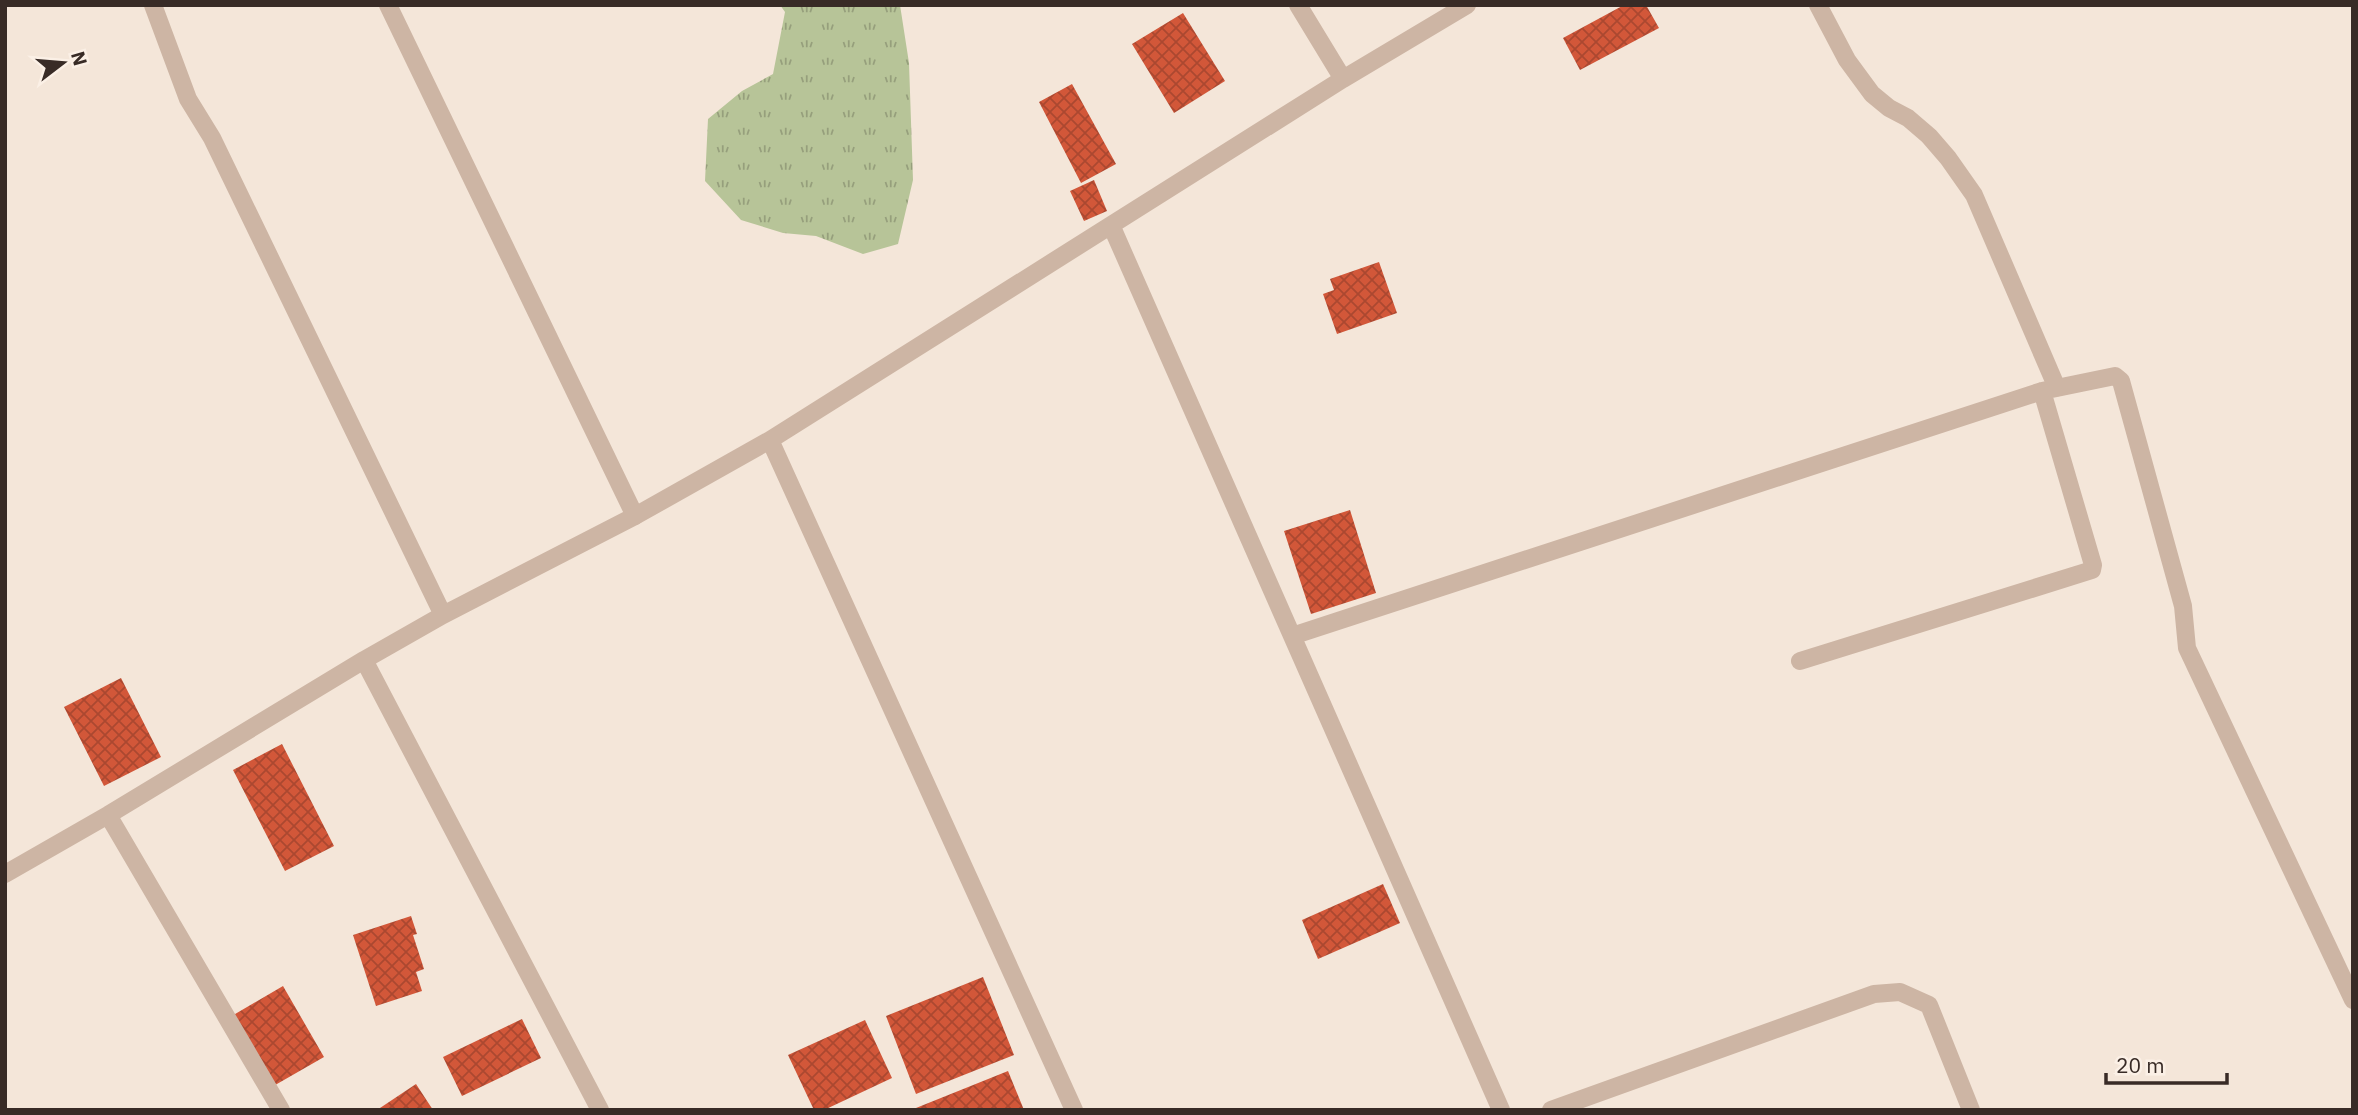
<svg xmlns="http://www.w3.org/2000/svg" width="2358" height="1115" viewBox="0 0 2358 1115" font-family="'IBM Plex Sans',sans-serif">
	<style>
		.grass { fill: url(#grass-tufts) }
		.building { fill: url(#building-cross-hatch) }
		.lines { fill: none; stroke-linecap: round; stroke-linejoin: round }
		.service { stroke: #cdb5a4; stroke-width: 18 }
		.minor { stroke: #cdb5a4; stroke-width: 18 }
	</style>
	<defs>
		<pattern id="grass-tufts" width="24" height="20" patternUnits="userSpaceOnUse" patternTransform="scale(1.75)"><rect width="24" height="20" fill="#b7c498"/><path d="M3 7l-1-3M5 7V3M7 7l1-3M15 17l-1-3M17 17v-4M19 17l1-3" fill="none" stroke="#969f7c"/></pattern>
		<pattern id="building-cross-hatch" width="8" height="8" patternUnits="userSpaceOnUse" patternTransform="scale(1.75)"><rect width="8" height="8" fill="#d25739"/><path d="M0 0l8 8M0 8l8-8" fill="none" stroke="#ab4830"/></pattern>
	</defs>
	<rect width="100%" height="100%" fill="#f4e6d9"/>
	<!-- grass -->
	<path class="grass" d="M780 5H900L909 63 913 180 898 244 863 254 816 236 783 233 741 220 705 181 708 119 742 91 773 74 785 12Z"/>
	<!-- building -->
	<path class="building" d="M1624 5H1646L1659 28 1580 70 1563 38Z
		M1183 13 1225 81 1174 113 1132 44Z
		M1072 84 1116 164 1081 183 1039 102Z
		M1094 180 1107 211 1084 221 1070 191Z
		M1379 262 1397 313 1337 334 1323 294 1334 290 1330 279Z
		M1350 510 1376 593 1311 614 1284 531Z
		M121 678 161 757 104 786 64 707Z
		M282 744 334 846 285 871 233 770Z
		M1383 884 1400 923 1318 959 1302 920Z
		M411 916 417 934 413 935 424 969 416 972 422 991 376 1006 353 935Z
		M983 977 1014 1055 916 1094 886 1016Z
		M283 986 324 1057 270 1088 230 1017Z
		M522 1019 541 1058 462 1096 443 1057Z
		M865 1020 892 1078 824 1110H814L788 1055Z
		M1008 1071 1024 1110H911Z
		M416 1084 433 1110H377Z"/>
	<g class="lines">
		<!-- service -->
		<path class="service" d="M388 5 635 516"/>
		<!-- minor -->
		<path class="minor" d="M153 5 188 99 212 138 443 615
			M1298 5 1343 79
			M1818 5 1847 60 1872 94 1889 108 1908 118 1929 136 1948 158 1974 195 2057 388
			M1111 225 1501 1110
			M770 440 1074 1110
			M1292 636 2042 391 2115 376 2121 381 2183 606 2187 648 2353 1000
			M364 660 600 1110
			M1800 661 2092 570 2093 565 2042 391
			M108 815 281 1110
			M5 874 108 815 364 660 443 615 635 516 770 440 1343 79 1467 5
			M1551 1110 1874 994 1900 992 1929 1005 1971 1110"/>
	</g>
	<!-- border -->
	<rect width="2358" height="1115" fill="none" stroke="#382b26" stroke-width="14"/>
	<!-- north arrow -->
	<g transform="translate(63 63) rotate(74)" stroke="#fbf0e6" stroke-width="5" paint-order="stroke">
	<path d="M0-5L12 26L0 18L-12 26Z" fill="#382b26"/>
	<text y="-10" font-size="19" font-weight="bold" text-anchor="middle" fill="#382b26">N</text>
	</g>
	<!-- scale -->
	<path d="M2106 1073v10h121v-10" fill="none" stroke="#382b26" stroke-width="3.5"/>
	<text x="2116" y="1073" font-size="21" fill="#382b26" stroke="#fbf0e6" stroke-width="5" paint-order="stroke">20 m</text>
</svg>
